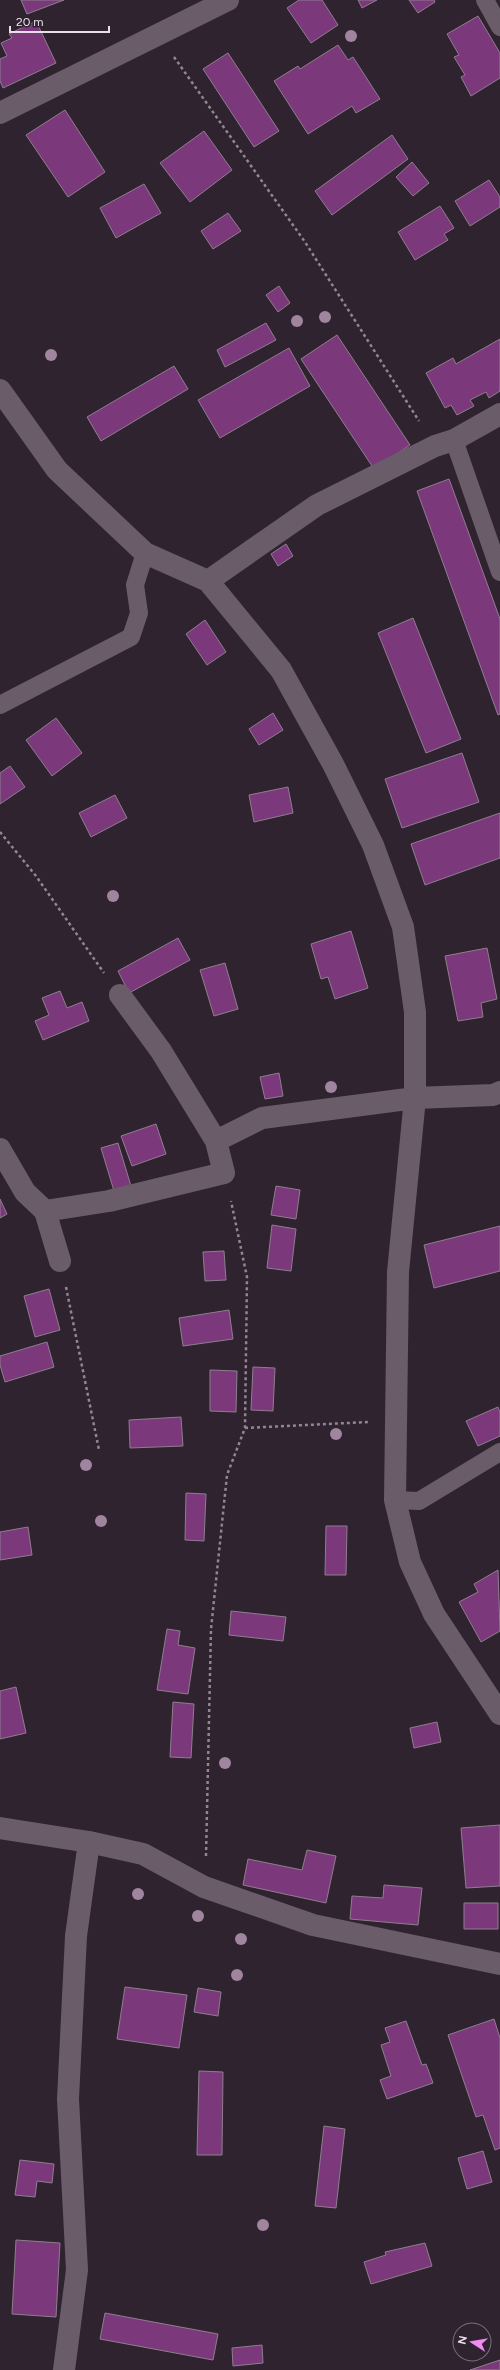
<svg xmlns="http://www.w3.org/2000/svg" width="500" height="2370" viewBox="0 0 500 2370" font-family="Figtree,sans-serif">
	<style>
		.building { fill: #7b397c; stroke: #8e7e8e }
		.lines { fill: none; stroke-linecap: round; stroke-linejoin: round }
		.path { stroke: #918691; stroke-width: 2.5; stroke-dasharray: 3 3; stroke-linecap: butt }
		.service { stroke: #6b5c6a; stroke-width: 18 }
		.minor { stroke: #6b5c6a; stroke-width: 22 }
		.tree { fill: #a0859f }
	</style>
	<rect width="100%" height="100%" fill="#302330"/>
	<!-- building -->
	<path class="building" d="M21 0H64L27 14Z
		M299 0H322L338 25 311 43 287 8Z
		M358 0H377L362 8Z
		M409 0H434L435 2 418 13Z
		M478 16 500 53V78L471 96 461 77 465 75 454 57 459 55 447 34Z
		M36 21 56 63 3 88 0 81V59L7 56 1 43 12 38 9 34Z
		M338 45 348 60 353 57 380 99 356 113 352 106 308 134 274 81 298 66 300 69Z
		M228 53 279 131 254 147 203 69Z
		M65 110 105 172 68 197 26 135Z
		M204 131 232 170 190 202 160 163Z
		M392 135 408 159 332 215 315 191Z
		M412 162 429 183 413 196 396 177Z
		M489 180 500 197V207L470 226 455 201Z
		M144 184 161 213 116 238 100 208Z
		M440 206 454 228 444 234 448 240 415 260 398 232Z
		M228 213 241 231 213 249 201 231Z
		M279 286 290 303 278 312 266 295Z
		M266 323 276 340 225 367 217 350Z
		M337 335 410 445 374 469 301 359Z
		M500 339V391L489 398 486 392 470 400 474 406 457 415 451 405 445 408 426 373 453 358 456 364Z
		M289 348 310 386 220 438 198 400Z
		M174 366 188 389 101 441 87 417Z
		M449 479 500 619V714L498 715 417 491Z
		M286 544 293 556 278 566 271 554Z
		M413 618 461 739 426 753 378 633Z
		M205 620 226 652 207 665 186 634Z
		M273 713 283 730 259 745 249 729Z
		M56 718 82 753 52 776 26 740Z
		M462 753 479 802 402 828 385 779Z
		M10 766 25 787 0 804V773Z
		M288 787 293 813 254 822 249 795Z
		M115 795 127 818 91 837 79 813Z
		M500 813V858L425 885 411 844Z
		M351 931 368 988 335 999 328 977 321 979 311 944Z
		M178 938 190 960 129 993 118 971Z
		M487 948 497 999 481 1003 483 1017 458 1021 445 956Z
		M225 963 238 1009 214 1016 200 970Z
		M60 991 67 1008 82 1002 89 1021 43 1040 35 1021 49 1015 42 998Z
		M279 1073 283 1096 265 1099 260 1077Z
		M156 1124 166 1154 132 1166 121 1136Z
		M118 1143 131 1186 114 1191 101 1148Z
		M276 1186 300 1190 296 1219 271 1215Z
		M0 1199 7 1214 0 1218Z
		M272 1225 296 1229 291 1271 267 1268Z
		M500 1226V1271L434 1288 424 1245Z
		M224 1251 226 1280 205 1281 203 1252Z
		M49 1289 60 1330 35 1337 24 1296Z
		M229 1310 233 1339 183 1346 179 1318Z
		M47 1342 54 1367 5 1382 0 1365V1356Z
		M253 1367 275 1368 273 1411 251 1410Z
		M210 1370 237 1371 236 1412 210 1411Z
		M498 1407 500 1412V1436L478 1446 466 1421Z
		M181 1417 183 1446 130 1448 129 1420Z
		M186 1493 206 1494 204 1541 185 1540Z
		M326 1526H347L346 1575H325Z
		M28 1527 32 1555 0 1560V1532Z
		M498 1570 500 1631 481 1642 459 1602 478 1592 474 1584Z
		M231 1611 286 1617 283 1641 229 1635Z
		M167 1629 180 1631 178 1645 195 1648 188 1694 157 1690Z
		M16 1687 26 1733 0 1739V1691Z
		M173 1702 194 1704 191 1758 170 1757Z
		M437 1722 441 1742 414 1748 410 1728Z
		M500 1825V1886L466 1888 461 1828Z
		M307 1850 336 1856 326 1903 243 1885 248 1859 302 1870Z
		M384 1885 422 1888 418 1925 350 1919 352 1896 383 1898Z
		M464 1903H498V1929H464Z
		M125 1987 187 1995 179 2048 117 2039Z
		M198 1988 221 1992 218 2016 194 2012Z
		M494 2019 500 2038V2148L495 2150 483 2115 476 2117 448 2035Z
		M406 2021 422 2065 426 2064 433 2083 387 2099 380 2080 391 2076 381 2045 390 2042 385 2028Z
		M199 2071 223 2072 222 2155H197Z
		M324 2126 345 2129 336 2208 315 2206Z
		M483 2151 492 2182 467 2189 458 2158Z
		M20 2160 54 2164 52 2183 37 2181 35 2197 15 2195Z
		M16 2240 60 2243 56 2317 12 2314Z
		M425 2243 432 2266 371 2284 364 2262 386 2255 385 2252Z
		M105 2313 218 2334 213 2360 100 2339Z
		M262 2345 263 2363 233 2366 232 2348Z
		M500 2360V2370H470Z"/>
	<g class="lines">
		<!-- path -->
		<path class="path" d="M174 57 305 242 419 421
			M0 832 36 876 104 973
			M66 1287 99 1450
			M245 1428 368 1422
			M206 1856 211 1629 227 1475 245 1428 247 1277 231 1201"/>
		<!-- service -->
		<path class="service" d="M485 0 500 27
			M454 440 500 572
			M0 705 131 637 139 613 135 585 145 553
			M395 1500 419 1501 500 1452"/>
		<!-- minor -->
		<path class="minor" d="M0 113 228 0
			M0 390 57 470 145 553 208 581 281 670 333 764 373 845 403 927 415 1012V1098L398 1272 395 1500 410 1562 434 1614 500 1714
			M208 581 317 505 435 446 454 440 500 414
			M216 1141 262 1118 415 1098 493 1095 500 1092
			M0 1149 25 1192 45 1211 60 1261
			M45 1211 109 1201 224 1173 216 1141 161 1051 120 995
			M0 1828 89 1842 143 1854 204 1887 313 1925 500 1964
			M64 2370 77 2270 68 2099 76 1936 89 1842"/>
	</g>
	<!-- trees -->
	<g class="tree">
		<circle cx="351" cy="36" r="6"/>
		<circle cx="325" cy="317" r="6"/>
		<circle cx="297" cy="321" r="6"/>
		<circle cx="51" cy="355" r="6"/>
		<circle cx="113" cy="896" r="6"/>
		<circle cx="331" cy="1087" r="6"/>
		<circle cx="336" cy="1434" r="6"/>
		<circle cx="86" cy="1465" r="6"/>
		<circle cx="101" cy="1521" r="6"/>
		<circle cx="225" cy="1763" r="6"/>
		<circle cx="138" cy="1894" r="6"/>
		<circle cx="198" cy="1916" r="6"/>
		<circle cx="241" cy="1939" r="6"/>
		<circle cx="237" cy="1975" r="6"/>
		<circle cx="263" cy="2225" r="6"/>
	</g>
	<!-- north arrow -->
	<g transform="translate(472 2342) rotate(282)"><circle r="19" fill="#302330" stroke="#7a6e7a"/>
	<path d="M0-3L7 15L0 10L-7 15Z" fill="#f28af3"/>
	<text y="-6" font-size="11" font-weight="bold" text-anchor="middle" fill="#e8dfe8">N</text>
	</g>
	<!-- scale -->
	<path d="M10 26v6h99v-6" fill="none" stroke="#e8dfe8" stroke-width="2"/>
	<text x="16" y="26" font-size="12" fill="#e8dfe8" stroke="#302330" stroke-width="3" paint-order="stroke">20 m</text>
</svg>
